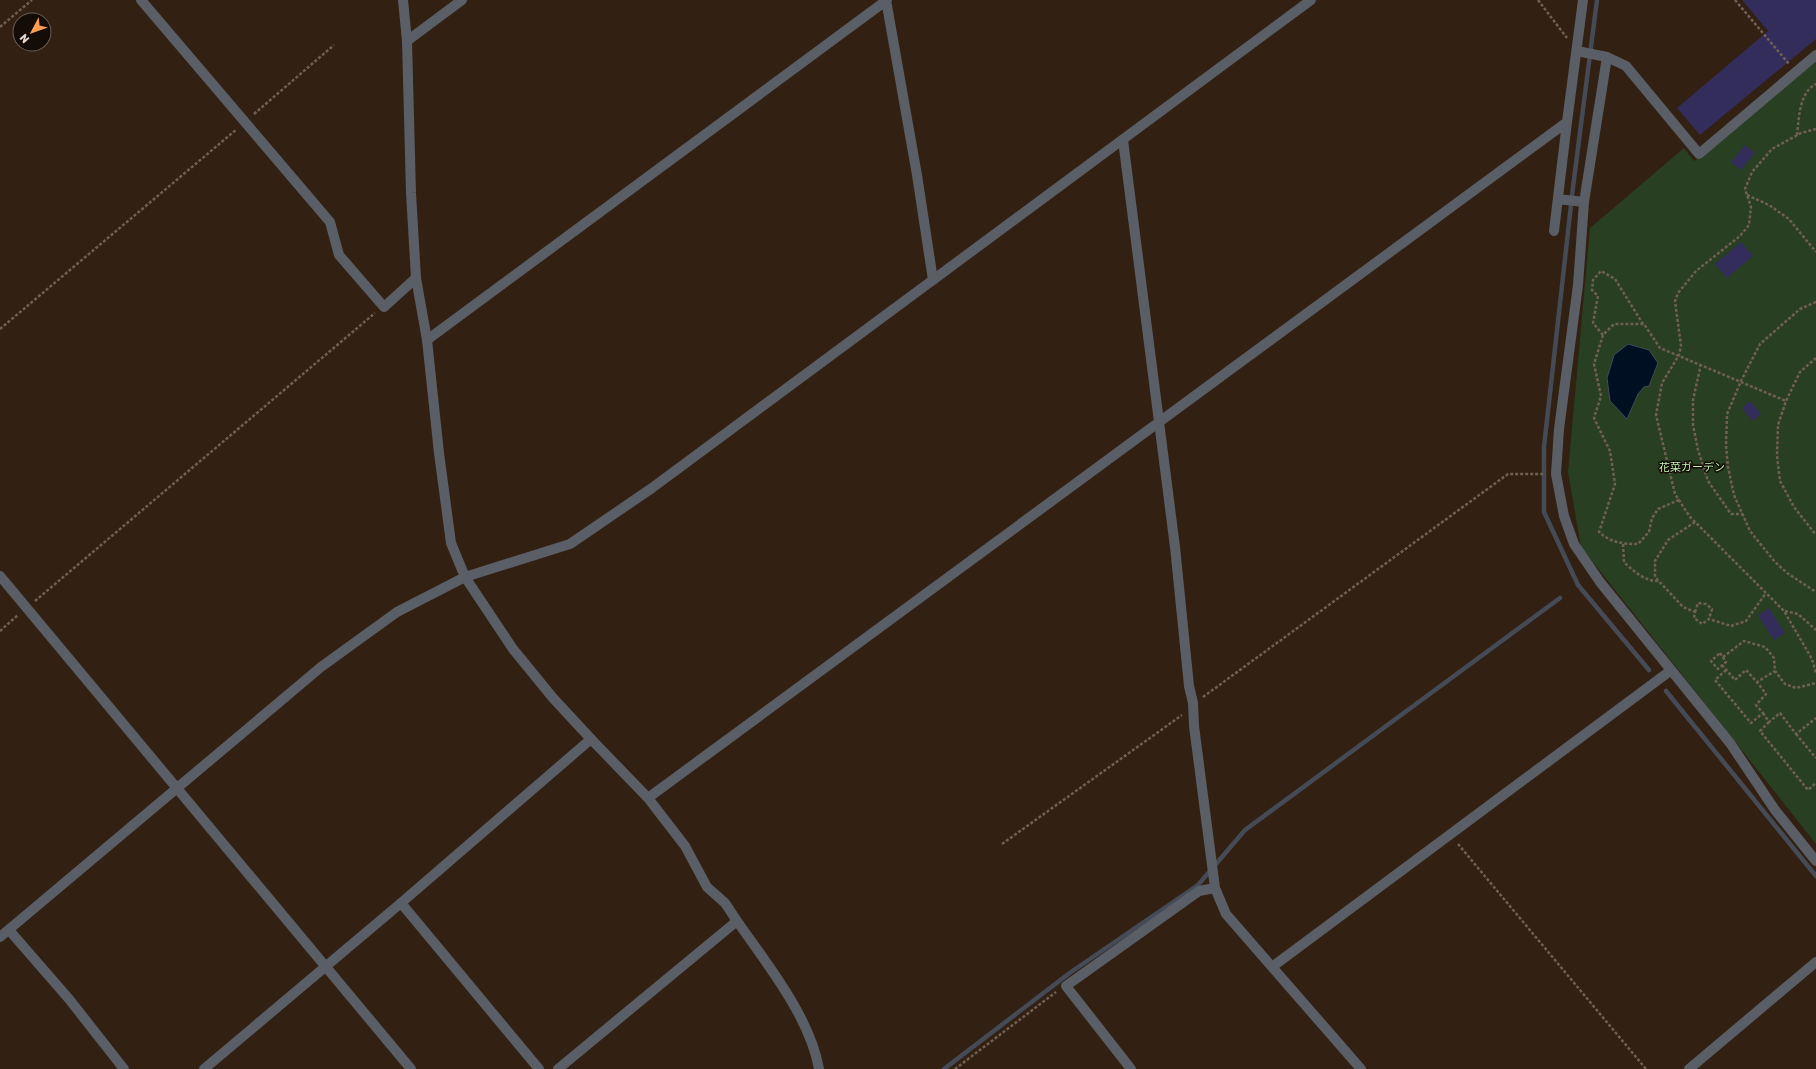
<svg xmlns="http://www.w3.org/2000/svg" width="1816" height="1069" viewBox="0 0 1816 1069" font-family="Rubik,'Noto Sans JP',sans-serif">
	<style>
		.green { fill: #283f21 }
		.water { fill: #000f22; stroke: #454b56 }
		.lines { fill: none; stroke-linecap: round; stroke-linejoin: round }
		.stream { stroke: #454b56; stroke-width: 4.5 }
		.building { fill: #322d5b }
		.path { stroke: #706054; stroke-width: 2.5; stroke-dasharray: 3 2; stroke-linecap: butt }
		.minor { stroke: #5a5e67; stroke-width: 10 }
		.tertiary { stroke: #5a5e67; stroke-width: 10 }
		.labels { text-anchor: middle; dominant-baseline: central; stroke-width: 3; stroke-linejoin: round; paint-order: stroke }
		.park-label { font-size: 11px; fill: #c0f6b0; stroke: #140c06 }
	</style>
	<rect width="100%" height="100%" fill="#322012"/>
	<!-- green -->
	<path class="green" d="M1816 60V844L1581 547 1568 472 1590 228 1684 148 1694 161Z"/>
	<!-- water -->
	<path class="water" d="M1628 344 1649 350 1658 363 1649 386 1644 387 1638 394 1627 419 1610 401 1607 378 1614 355Z"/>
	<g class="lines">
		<!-- stream -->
		<path class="stream" d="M1597 0 1573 187 1544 447V512L1578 585 1649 670
			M1666 691 1816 876
			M944 1069 1071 972 1198 885 1245 830 1560 598"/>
	</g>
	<!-- building -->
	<path class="building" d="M1742 0H1816V39L1700 135 1677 108 1768 31Z
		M1745 145 1755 153 1741 170 1731 162Z
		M1741 242 1753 256 1727 278 1715 264Z
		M1750 401 1761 414 1752 421 1742 408Z
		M1769 608 1785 633 1774 640 1758 615Z"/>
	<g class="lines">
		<!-- path -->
		<path class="path" d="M1538 0 1567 38
			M1735 0 1789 64
			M0 27 32 0
			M254 114 334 45
			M1816 129 1801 133 1772 149 1752 172 1745 189 1751 207 1749 225 1740 236 1696 271 1678 293 1675 301 1681 346 1679 355 1662 383 1656 415 1675 494 1690 517 1784 611 1812 659 1816 673
			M1797 135C1799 119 1799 92 1816 84
			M1747 195 1769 205 1789 219 1816 252
			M1816 302 1800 309 1760 344 1741 381 1727 414 1726 446 1728 467 1734 495 1750 531 1775 562 1787 573 1816 592
			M0 329 237 129
			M1603 335 1593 323 1598 296 1592 290 1593 280 1601 271 1615 279 1643 324
			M1816 358 1800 372 1786 401 1778 425 1777 456 1780 481 1794 507 1816 535
			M1701 364 1693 400V425L1698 450 1708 481 1731 514H1743
			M1679 500 1658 509 1652 518 1649 532 1638 544C1623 544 1611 543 1599 532L1615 484 1610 451 1594 418 1601 396 1594 364 1603 335 1614 324H1644L1660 348 1786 401
			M1695 522 1668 540 1655 561V577L1683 607 1695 612 1694 618 1702 624 1709 619 1731 626 1746 621 1766 593
			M1623 544 1624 562C1633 571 1646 582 1659 581
			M35 601 375 313
			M1785 611 1798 614 1816 630
			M1695 612 1698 603 1706 604 1712 609 1709 619
			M0 631 18 615
			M1720 653 1726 662 1718 669 1711 661Z
			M1723 657 1744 641 1765 647 1774 658 1775 671 1785 684 1796 688 1816 683
			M1722 665 1735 680 1746 670 1757 682 1775 671
			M1726 670 1715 680 1751 723 1763 713 1756 705 1766 694 1757 682
			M1203 697 1508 474H1544
			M1763 713 1769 722 1780 713 1796 734 1816 718
			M1769 722 1760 731 1808 790 1816 783
			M1796 734 1816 758
			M1002 844 1182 715
			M1458 844 1646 1069
			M955 1069 1056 992"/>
		<!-- minor -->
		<path class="minor" d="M141 0 330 222 339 255 384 307 416 278
			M886 0 917 175 933 280
			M407 41 462 0
			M1577 51 1607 57 1584 202 1578 285 1559 429 1556 474 1564 516 1574 544 1600 582 1730 743 1775 810 1816 861
			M1607 57 1626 66 1699 154 1816 55
			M1123 140 1175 547 1189 686 1193 703 1194 726 1215 888 1226 914 1361 1069
			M1558 199 1584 202
			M1554 231 1567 122
			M427 340 887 0
			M648 798 1567 122 1583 0
			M401 903 539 1069
			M737 921C767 964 810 1017 819 1069
			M9 930 69 999 124 1069
			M1272 967 1670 671
			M558 1069 737 921 725 903 707 887 685 846 648 798 591 739
			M1131 1069 1066 986 1199 891 1215 888
			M1689 1069 1816 962"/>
		<!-- tertiary -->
		<path class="tertiary" d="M0 576 411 1069
			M0 937 321 667 397 612 465 577 570 544 652 488 1311 0
			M204 1069 401 903 591 739 553 698 513 649 465 577 451 543 439 453 427 340 416 278 411 193 407 41 403 0"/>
	</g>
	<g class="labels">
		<!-- park labels -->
		<g class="park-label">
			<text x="1692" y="467">花菜ガーデン</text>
		</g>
	</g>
	<!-- north arrow -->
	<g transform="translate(32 32) rotate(229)"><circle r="19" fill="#140c06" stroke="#685e56"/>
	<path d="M0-3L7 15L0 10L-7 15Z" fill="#fc9d52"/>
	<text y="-6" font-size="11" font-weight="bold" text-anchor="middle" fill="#e5d8cf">N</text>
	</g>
</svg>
